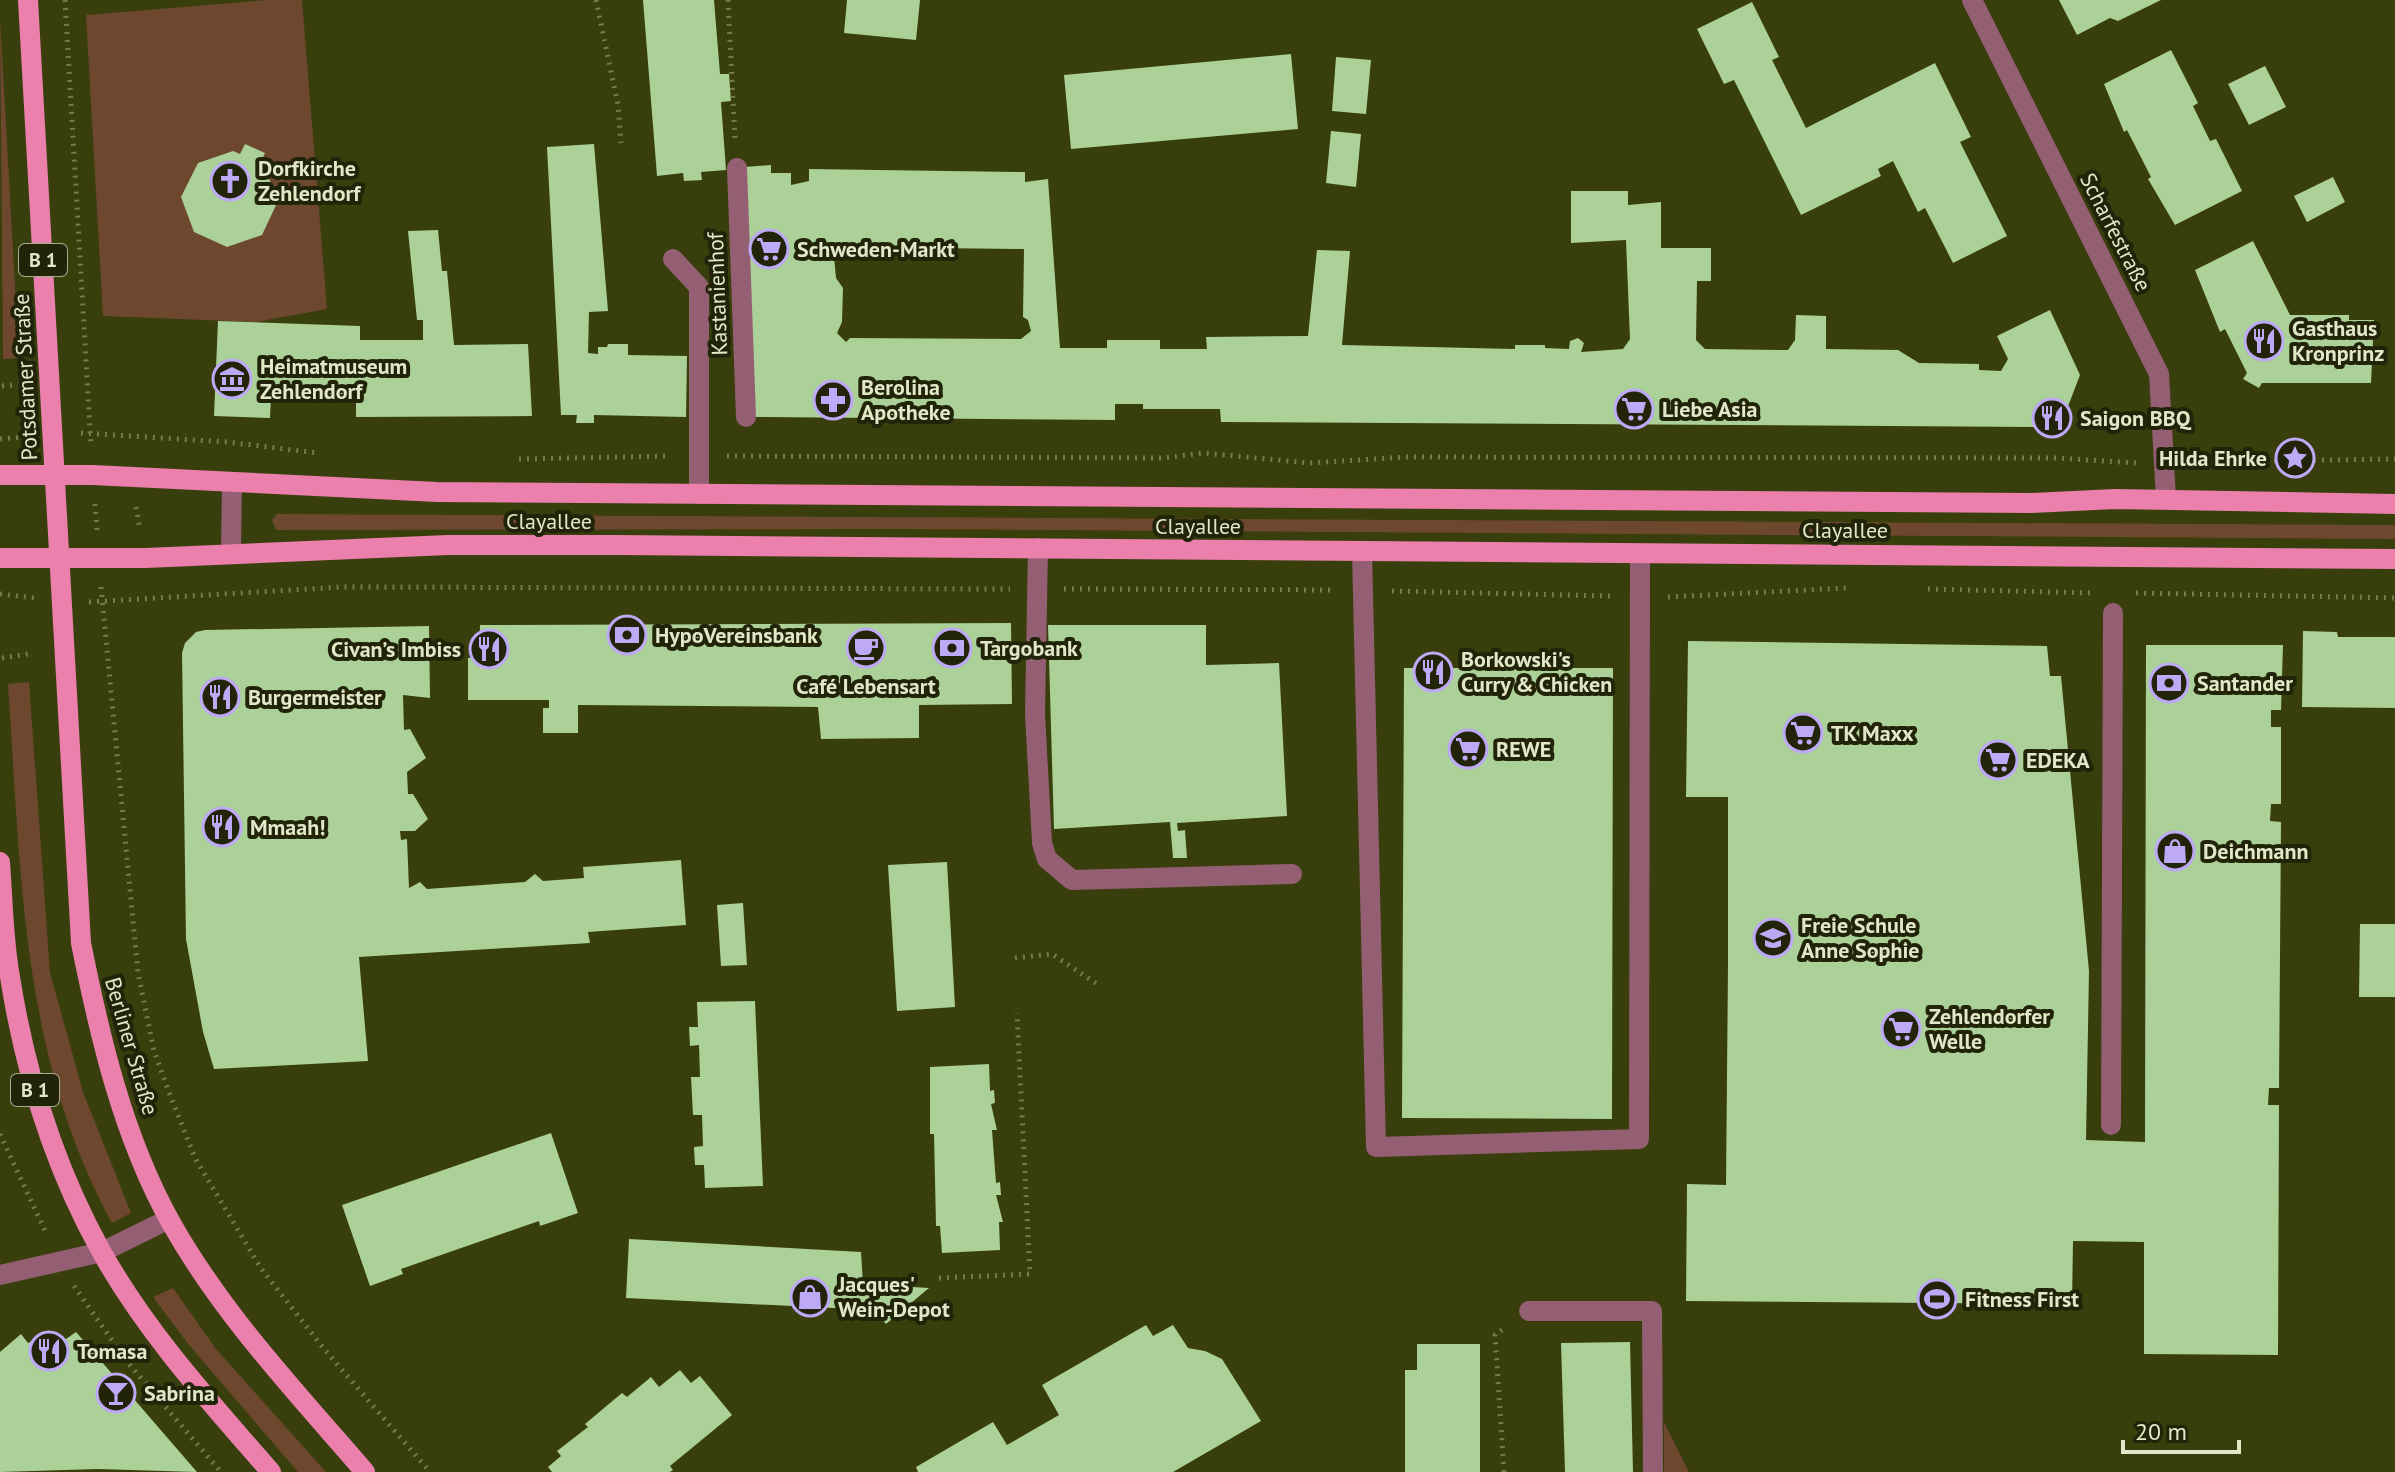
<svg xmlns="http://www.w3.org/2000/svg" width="2395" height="1472" viewBox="0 0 2395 1472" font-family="'PT Sans',sans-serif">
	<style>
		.green { fill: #6d482f }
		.building { fill: #abd098; fill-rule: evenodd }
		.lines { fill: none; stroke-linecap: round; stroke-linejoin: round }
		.path { stroke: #767b50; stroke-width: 5; stroke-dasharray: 2 6; stroke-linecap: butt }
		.minor { stroke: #945f73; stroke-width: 20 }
		.major { stroke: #ea80ab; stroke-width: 20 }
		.labels { text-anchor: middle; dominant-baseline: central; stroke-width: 8; stroke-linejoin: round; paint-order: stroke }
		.shield { fill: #212409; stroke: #a8ac8e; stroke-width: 2 }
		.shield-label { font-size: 20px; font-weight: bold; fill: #e2e7c7 }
		.poi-label { font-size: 22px; font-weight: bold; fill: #e2e7c7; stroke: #212409; text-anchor: start }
		.street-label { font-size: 22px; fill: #e2e7c7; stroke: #212409 }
	</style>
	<rect width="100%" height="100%" fill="#393e0d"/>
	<!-- green -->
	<path class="green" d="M267 0H302L327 309 256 322 103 316 86 15Z
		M0 18 19 358 3 359Z
		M277 514 2395 525V539L895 529 276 530 272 520Z
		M29 682 50 973 83 1092 131 1213 112 1223C20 1054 21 871 8 684Z
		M173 1288 216 1349 326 1472H298L189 1345 153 1297Z
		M1664 1422 1689 1472H1664Z"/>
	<!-- building -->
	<path class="building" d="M643 0H714L720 74H729L731 101 721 102 726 170 701 172 702 180 684 181 683 173 657 176Z
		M847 0H920L916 40 844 33Z
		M2059 0H2161L2118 21 2110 18 2077 35Z
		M1752 2 1779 57 1772 60 1806 128 1935 63 1971 137 1960 142 2007 236 1953 263 1925 208 1918 212 1893 161 1878 169 1881 176 1801 215 1734 80 1724 84 1697 29Z
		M2171 50 2198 103 2193 106 2210 141 2216 139 2242 191 2175 225 2148 179 2151 177 2127 130 2124 132 2104 84Z
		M1291 54 1298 129 1071 149 1064 75Z
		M1336 57 1371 60 1366 114 1332 111Z
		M2265 66 2286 107 2249 125 2228 84Z
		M1331 131 1361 134 1356 187 1326 183Z
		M245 144 265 153 260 164 264 166 278 201 262 235 227 247 194 232 181 197 198 163 233 151 240 154Z
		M594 144 608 311 589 312 588 353 598 354V347H607L608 344H628V355L687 356 686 417 594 415V423H576L577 415H561L547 147Z
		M771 165V173H791V185L809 181V169L1025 172V182L1048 179 1060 348H1107V340H1160V349H1207L1206 337 1308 336 1317 250 1350 251 1342 345 1515 349V345H1545V348L1569 349 1570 341 1578 338 1584 343 1581 352 1623 349 1630 339 1626 240 1571 243V191H1628V205L1661 202V248H1711V281H1697L1696 340 1705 349 1788 350 1795 340 1796 315 1826 316V349L1898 350 1919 363 1979 364V370L2001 371 2008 359 1997 336 2050 310 2080 375 2067 409 2059 412 2050 427 1221 422 1220 409H1143V404H1115V420L753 417 744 167ZM844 247 1024 249 1023 317 1028 320 1031 331 1021 339 850 338 846 342 837 333 842 322 843 288 836 278 834 256Z
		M2333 177 2345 202 2307 222 2294 196Z
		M438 230 442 271H447L454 345 528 344 532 416 356 417V399L271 396 270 418 214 416 218 321 360 326V340H423V320H417L408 231Z
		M2253 241 2290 315H2349V320H2374L2371 383H2262L2259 388 2243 379 2247 373 2225 329 2220 332 2195 270Z
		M1011 623 1012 704 919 705V738L821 739 818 707 578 705V733H543V708H549V700H468V658H479L480 625Z
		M1048 625H1206V665L1279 663 1287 816 1177 823 1178 831 1185 830 1187 858H1173L1170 822 1054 829Z
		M429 626 430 698 403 695 404 730 410 729 426 758 407 772 408 794H413L428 819 415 831H400L401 840 407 839 409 888 420 882 427 889 525 882 535 874 543 881 584 878 583 867 681 860 686 925 588 932 590 943 359 957 368 1061 214 1069 203 1032 186 939 182 653 185 643 196 632 205 630Z
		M2303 631 2337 632 2338 637H2395V708L2302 707Z
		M1688 641 2047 646 2050 676H2061L2089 971 2086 1140 2145 1142 2146 645H2283L2281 710H2271V727H2281V804H2271L2270 821 2281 822 2279 1088H2269L2268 1105H2279L2278 1355 2144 1354V1242L2073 1241 2072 1304 1686 1301 1687 1184 1726 1185 1728 964V797H1686Z
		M1404 668H1613L1612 1119 1402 1118Z
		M947 862 955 1007 897 1011 888 865Z
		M743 903 747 965 721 966 717 905Z
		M2360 924H2395V997H2359Z
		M755 1001 763 1186 705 1188 704 1165H695L694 1147 703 1146 702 1115H693L691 1077H700L699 1045 690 1046 689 1027H698L697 1002Z
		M989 1064 990 1091 994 1090 995 1103 991 1104 997 1130H992L996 1183 1000 1182 1001 1195H996L1003 1222H999L1000 1250 942 1253 940 1226H936L934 1134H930V1067Z
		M551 1133 578 1213 540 1226 539 1221 401 1269 403 1274 370 1286 342 1205Z
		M629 1239 861 1252 863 1284 929 1288 886 1324 875 1310 626 1298Z
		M1146 1325 1153 1336 1173 1325 1188 1348 1205 1351 1222 1359 1261 1421 1173 1472H918L916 1467 993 1422 1007 1445 1059 1415 1042 1385Z
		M76 1332 197 1472 98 1469 0 1472V1352L21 1334 28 1343 46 1334 66 1339Z
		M1630 1342 1633 1472H1565L1561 1343Z
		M1417 1344H1480V1472H1405V1370H1417Z
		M680 1370 691 1383 700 1376 732 1415 670 1466 673 1470 670 1472H552L548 1467 561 1456 557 1451 588 1427 585 1424 622 1393 627 1397 651 1377 659 1387Z"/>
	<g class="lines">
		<!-- path -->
		<path class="path" d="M65 0 91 446
			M596 0 618 105 621 143
			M728 0 735 139
			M2 386 23 384
			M81 433 227 442 318 453
			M0 439 23 437
			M727 456 1163 458 1203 453 1309 463 1408 457 2057 458 2136 463
			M519 459 669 456
			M2194 462 2395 459
			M95 504 97 530
			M136 507 140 529
			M101 587 138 973 154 1051 170 1095 195 1158 260 1267 324 1349 430 1472
			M1064 589 1334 590
			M1928 589 2094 593
			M1392 591 1610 596
			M2136 593 2395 598
			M0 594 35 598
			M1668 597 1846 588
			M89 602 342 587 1010 589
			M2 658 28 654
			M1015 958 1052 954 1097 984
			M0 1134 47 1235
			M939 1278 1030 1274 1017 1013
			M74 1286 128 1363 221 1472
			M1504 1472 1495 1335 1506 1327"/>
		<!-- minor -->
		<path class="minor" d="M1972 0 2159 374 2166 499
			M737 168 746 417
			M673 259 699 287V494
			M1038 548 1035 714 1042 843 1047 859 1072 880 1292 874
			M231 551 232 482
			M1362 551 1376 1147 1639 1139 1640 553
			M2111 1125 2113 613
			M0 1275 102 1252 169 1219
			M1529 1311H1652L1653 1472"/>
		<!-- major -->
		<path class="major" d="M28 0 81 943C100 1038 123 1136 170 1221 222 1314 296 1392 365 1472
			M0 475H93L437 492 2031 503 2115 499 2395 504
			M0 558H145L448 545H617L2395 559
			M0 862C3 900 3 939 10 977 25 1072 54 1166 101 1251 146 1332 210 1402 271 1472"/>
	</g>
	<!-- icons -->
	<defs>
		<g id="church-ring" transform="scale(2)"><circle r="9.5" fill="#212409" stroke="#bda9f5" stroke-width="1.5"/><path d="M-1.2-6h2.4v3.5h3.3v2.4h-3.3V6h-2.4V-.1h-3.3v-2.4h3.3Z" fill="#bda9f5"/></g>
		<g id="supermarket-ring" transform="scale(2)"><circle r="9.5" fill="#212409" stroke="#bda9f5" stroke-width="1.5"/><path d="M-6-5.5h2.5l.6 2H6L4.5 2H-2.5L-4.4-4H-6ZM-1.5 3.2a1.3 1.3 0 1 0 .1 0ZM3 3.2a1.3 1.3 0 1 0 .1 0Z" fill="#bda9f5"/></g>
		<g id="restaurant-ring" transform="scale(2)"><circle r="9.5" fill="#212409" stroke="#bda9f5" stroke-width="1.5"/><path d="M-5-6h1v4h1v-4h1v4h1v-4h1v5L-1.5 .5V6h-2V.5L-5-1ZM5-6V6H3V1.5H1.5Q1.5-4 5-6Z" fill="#bda9f5"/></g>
		<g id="museum-ring" transform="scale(2)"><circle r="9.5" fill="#212409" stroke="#bda9f5" stroke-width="1.5"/><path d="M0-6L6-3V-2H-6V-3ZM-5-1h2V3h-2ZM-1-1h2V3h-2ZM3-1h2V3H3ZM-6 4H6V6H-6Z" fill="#bda9f5"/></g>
		<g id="pharmacy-ring" transform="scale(2)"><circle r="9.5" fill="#212409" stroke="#bda9f5" stroke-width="1.5"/><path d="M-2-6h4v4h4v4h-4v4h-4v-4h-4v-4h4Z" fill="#bda9f5"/></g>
		<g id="sight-ring" transform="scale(2)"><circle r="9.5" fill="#212409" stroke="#bda9f5" stroke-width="1.5"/><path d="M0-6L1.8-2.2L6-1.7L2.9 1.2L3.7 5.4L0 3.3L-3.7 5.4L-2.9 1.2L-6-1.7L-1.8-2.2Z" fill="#bda9f5"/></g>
		<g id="bank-ring" transform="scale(2)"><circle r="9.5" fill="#212409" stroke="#bda9f5" stroke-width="1.5"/><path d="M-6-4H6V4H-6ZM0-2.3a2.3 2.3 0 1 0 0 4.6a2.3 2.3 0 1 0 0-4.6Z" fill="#bda9f5"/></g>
		<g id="cafe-ring" transform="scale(2)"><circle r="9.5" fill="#212409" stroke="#bda9f5" stroke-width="1.5"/><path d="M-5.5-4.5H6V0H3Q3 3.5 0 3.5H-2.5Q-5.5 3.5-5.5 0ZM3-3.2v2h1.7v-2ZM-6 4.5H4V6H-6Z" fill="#bda9f5"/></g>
		<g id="shop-ring" transform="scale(2)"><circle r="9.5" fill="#212409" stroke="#bda9f5" stroke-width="1.5"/><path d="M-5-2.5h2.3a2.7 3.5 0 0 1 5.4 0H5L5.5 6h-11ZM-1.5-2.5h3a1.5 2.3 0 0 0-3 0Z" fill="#bda9f5"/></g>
		<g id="school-ring" transform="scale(2)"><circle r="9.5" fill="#212409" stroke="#bda9f5" stroke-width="1.5"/><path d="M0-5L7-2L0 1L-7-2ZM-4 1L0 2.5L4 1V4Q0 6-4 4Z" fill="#bda9f5"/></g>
		<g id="stadium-ring" transform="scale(2)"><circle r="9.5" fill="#212409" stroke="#bda9f5" stroke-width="1.5"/><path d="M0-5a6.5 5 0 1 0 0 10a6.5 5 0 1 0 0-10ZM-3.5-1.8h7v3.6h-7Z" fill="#bda9f5"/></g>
		<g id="bar-ring" transform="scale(2)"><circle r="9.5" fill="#212409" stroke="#bda9f5" stroke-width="1.5"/><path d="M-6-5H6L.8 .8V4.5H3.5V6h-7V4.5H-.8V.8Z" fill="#bda9f5"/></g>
	</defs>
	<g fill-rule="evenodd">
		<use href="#church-ring" x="230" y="181"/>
		<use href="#supermarket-ring" x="769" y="249"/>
		<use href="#restaurant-ring" x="2264" y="341"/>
		<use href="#museum-ring" x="232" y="379"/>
		<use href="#pharmacy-ring" x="833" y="400"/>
		<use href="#supermarket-ring" x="1634" y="409"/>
		<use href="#restaurant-ring" x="2052" y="418"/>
		<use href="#sight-ring" x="2295" y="458"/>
		<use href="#bank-ring" x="627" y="635"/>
		<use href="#cafe-ring" x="866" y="648"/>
		<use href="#bank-ring" x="952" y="648"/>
		<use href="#restaurant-ring" x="489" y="649"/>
		<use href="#restaurant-ring" x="1433" y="672"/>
		<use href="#bank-ring" x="2169" y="683"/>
		<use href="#restaurant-ring" x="220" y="697"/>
		<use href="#supermarket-ring" x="1803" y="733"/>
		<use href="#supermarket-ring" x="1468" y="749"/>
		<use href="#supermarket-ring" x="1998" y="760"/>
		<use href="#restaurant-ring" x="222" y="827"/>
		<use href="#shop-ring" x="2175" y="851"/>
		<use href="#school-ring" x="1773" y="938"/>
		<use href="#supermarket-ring" x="1901" y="1029"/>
		<use href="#shop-ring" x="810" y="1297"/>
		<use href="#stadium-ring" x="1937" y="1299"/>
		<use href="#restaurant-ring" x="49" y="1351"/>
		<use href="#bar-ring" x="116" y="1393"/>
	</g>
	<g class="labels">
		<!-- shield labels -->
		<g class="shield">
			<rect x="19" y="244" width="48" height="32" rx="6"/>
			<rect x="11" y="1074" width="48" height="32" rx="6"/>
		</g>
		<g class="shield-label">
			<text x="43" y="260">B 1</text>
			<text x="35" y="1090">B 1</text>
		</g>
		<!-- poi labels -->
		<g class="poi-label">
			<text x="258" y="168">Dorfkirche<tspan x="258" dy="25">Zehlendorf</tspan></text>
			<text x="797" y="249">Schweden-Markt</text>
			<text x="2292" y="328">Gasthaus<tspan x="2292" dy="25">Kronprinz</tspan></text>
			<text x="260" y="366">Heimatmuseum<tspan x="260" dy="25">Zehlendorf</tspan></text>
			<text x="861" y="387">Berolina<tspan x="861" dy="25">Apotheke</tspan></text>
			<text x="1662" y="409">Liebe Asia</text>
			<text x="2080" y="418">Saigon BBQ</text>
			<text x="2267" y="458" text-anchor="end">Hilda Ehrke</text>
			<text x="655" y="635">HypoVereinsbank</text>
			<text x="980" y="648">Targobank</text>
			<text x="461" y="649" text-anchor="end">Civan’s Imbiss</text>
			<text x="1461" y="659">Borkowski's<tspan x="1461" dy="25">Curry &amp; Chicken</tspan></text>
			<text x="2197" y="683">Santander</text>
			<text x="866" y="686" text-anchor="middle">Café Lebensart</text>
			<text x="248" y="697">Burgermeister</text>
			<text x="1831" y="733">TK Maxx</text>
			<text x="1496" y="749">REWE</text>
			<text x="2026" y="760">EDEKA</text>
			<text x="250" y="827">Mmaah!</text>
			<text x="2203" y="851">Deichmann</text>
			<text x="1801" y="925">Freie Schule<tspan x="1801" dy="25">Anne Sophie</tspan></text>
			<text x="1929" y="1016">Zehlendorfer<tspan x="1929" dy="25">Welle</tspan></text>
			<text x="838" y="1284">Jacques'<tspan x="838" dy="25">Wein-Depot</tspan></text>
			<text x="1965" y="1299">Fitness First</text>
			<text x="77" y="1351">Tomasa</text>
			<text x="144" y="1393">Sabrina</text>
		</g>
		<!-- street labels -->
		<g class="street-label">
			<text transform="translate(2116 232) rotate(63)">Scharfestraße</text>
			<text transform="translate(717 294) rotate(-92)">Kastanienhof</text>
			<text transform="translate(25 377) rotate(-93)">Potsdamer Straße</text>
			<text x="549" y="521">Clayallee</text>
			<text x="1198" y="526">Clayallee</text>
			<text x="1845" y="530">Clayallee</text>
			<text transform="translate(132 1046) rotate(74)">Berliner Straße</text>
		</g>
	</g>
	<!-- scale -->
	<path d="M2123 1440v12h116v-12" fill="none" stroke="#e2e7c7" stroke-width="4"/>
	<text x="2135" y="1440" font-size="24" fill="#e2e7c7" stroke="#212409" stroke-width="6" paint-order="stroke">20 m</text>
</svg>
